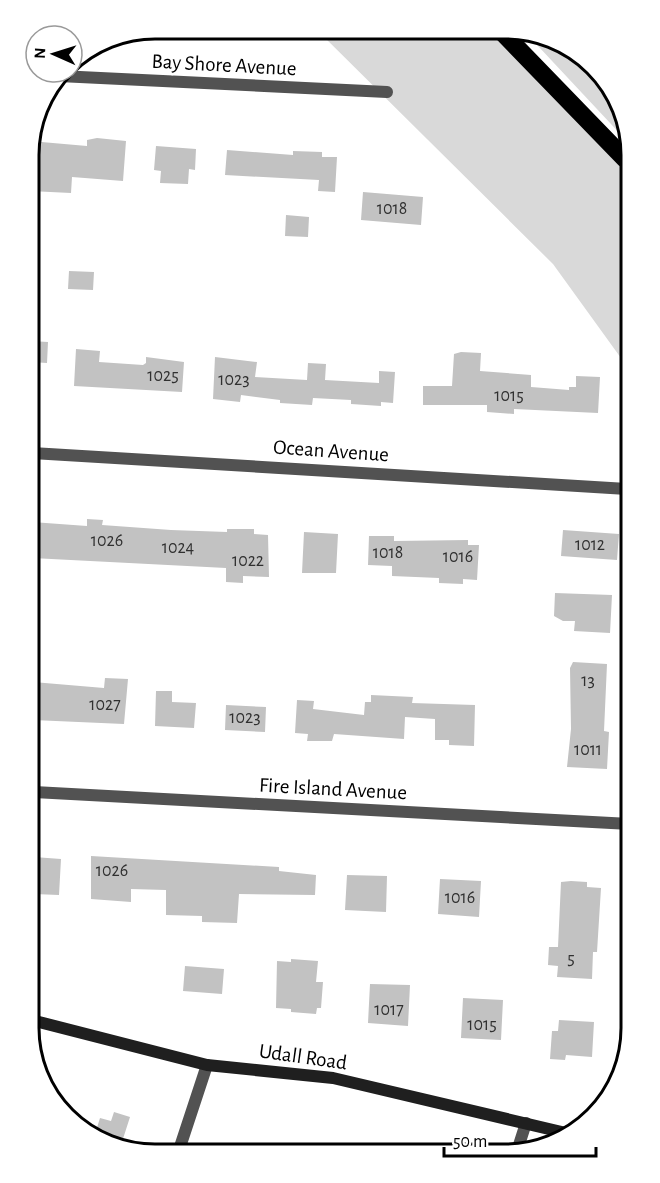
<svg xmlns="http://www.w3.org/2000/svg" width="660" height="1183" viewBox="0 0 660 1183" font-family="'Alegreya Sans',sans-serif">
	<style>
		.green { fill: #d9d9d9 }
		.building { fill: #c2c2c2 }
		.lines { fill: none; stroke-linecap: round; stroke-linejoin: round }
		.street { stroke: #525252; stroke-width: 12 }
		.secondary { stroke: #1f1f1f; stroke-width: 12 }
		.highway { stroke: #000; stroke-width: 18 }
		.labels { text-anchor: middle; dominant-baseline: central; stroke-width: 5; stroke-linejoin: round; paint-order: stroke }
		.number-label { font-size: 18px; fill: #303030 }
		.street-label { font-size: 21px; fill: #000; stroke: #fff }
		.rim { fill: none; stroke: #000; stroke-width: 3 }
	</style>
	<rect width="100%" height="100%" fill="#fff"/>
	<!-- green -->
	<path class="green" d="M317 30 489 31 625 167 626 365 553 264Z
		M524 31 588 60 625 114V139Z"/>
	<!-- building -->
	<path class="building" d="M97 138 126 141 123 181 72 177 71 193 30 191V141L87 146V140Z
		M156 146 196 149 195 170 189 169 188 184 160 183 161 171 154 170Z
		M227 150 293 155V151L322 152V157H337L335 192 318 191 319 180 225 175Z
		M363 192 423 197 421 225 361 220Z
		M286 215 309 217 308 237 285 236Z
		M69 271 94 272 93 290 68 289Z
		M31 341 48 342 47 363 31 362Z
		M76 349 100 351 99 362 143 365 146 363V357L184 362 182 392 74 386Z
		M461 352 481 353 480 371 531 375V387L569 390V387H576V376L600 377 598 413 514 409V414L487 412V405H423V386H452L454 354Z
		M215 357 257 362 255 377 307 380 308 363 326 364 325 380 379 383V371L395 372 393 403 381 402V406L351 404V400L313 398 312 405 280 403V400L241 395 240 402 213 399Z
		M87 519 103 520 102 525 171 530 227 532V529H254V534L268 535 269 577 243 576V583L226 582V568L32 558V522L87 526Z
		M563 530 619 534 617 560 561 556Z
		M304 532 338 534 336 573H302Z
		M369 536H394V541L468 540V545H479L477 580 463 579V584L439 583V578L392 576V566L368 565Z
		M555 593 612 595 610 633 574 631 575 621H563L554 616Z
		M573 662 607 664 604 731 609 732 607 769 567 767 571 729 570 668Z
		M105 678 128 679 124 724 33 720V682L104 688Z
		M156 691H172V702L196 703 194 728 155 726Z
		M371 695 413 697 412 703 475 705 474 746 449 745V740H435V719L405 717 404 739 334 734 332 741H307L308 734 295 733 297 700 314 701 313 709 364 715 365 702H371Z
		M226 705 266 707 265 732 225 730Z
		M91 856 279 867V871L316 875 315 895 239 894 237 923 202 922V916L166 915V890L131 889V902L91 899Z
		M34 857 61 859 59 895 34 894Z
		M347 875 387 876 386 912 345 910Z
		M440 879 481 881 479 917 438 914Z
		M571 881 587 882V887L601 888 597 952H593L592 979 557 977 558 966 548 965 549 947H558L561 882Z
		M291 959 318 961 316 982H323L321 1008H317L316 1014 291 1012V1009L276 1008 277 961 291 962Z
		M185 966 224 969 222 994 183 991Z
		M370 984 410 985 408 1026 368 1023Z
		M463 998 503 1000 501 1040 461 1038Z
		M559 1020 594 1022 592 1057 566 1055 565 1060 550 1059 552 1031H558Z
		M114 1112 130 1117 121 1145 95 1134 100 1118 111 1121Z"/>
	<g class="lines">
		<!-- street -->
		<path class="street" d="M59 76 387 92
			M32 453 627 489
			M34 792 630 824
			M518 1148 526 1123
			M178 1153 207 1065"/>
		<!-- secondary -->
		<path class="secondary" d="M35 1021 207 1065 333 1078 566 1133"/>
		<!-- highway -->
		<path class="highway" d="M501 31 625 159"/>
	</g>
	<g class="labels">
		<!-- number labels -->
		<g class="number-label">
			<text x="392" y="209">1018</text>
			<text x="163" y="376">1025</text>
			<text x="234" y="380">1023</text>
			<text x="509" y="396">1015</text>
			<text x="107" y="541">1026</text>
			<text x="590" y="545">1012</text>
			<text x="178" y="548">1024</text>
			<text x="388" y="553">1018</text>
			<text x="458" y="557">1016</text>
			<text x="248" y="561">1022</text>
			<text x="588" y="681">13</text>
			<text x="105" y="705">1027</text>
			<text x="245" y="718">1023</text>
			<text x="588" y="750">1011</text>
			<text x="112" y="871">1026</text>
			<text x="460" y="898">1016</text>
			<text x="571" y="959">5</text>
			<text x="389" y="1010">1017</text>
			<text x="482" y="1025">1015</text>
		</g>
		<!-- street labels -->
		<g class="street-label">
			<text transform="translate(224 65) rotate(3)">Bay Shore Avenue</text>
			<text transform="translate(331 451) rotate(4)">Ocean Avenue</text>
			<text transform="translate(333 789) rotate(3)">Fire Island Avenue</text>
			<text transform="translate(303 1057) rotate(8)">Udall Road</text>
		</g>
	</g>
	<!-- crop -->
	<path d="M0 0H660V1183H0ZM155 39H505A116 116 0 0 1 621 155V1028A116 116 0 0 1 505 1144H155A116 116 0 0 1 39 1028V155A116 116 0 0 1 155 39Z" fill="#fff" fill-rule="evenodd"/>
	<path class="rim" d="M155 39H505A116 116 0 0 1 621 155V1028A116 116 0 0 1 505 1144H155A116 116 0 0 1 39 1028V155A116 116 0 0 1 155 39Z"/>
	<!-- north arrow -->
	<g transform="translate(54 54) rotate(273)"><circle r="28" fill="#ffffff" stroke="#999999" stroke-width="1.5"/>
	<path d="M0-4.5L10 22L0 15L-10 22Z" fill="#000000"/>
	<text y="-9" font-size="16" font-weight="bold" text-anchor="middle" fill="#000000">N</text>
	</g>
	<!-- scale -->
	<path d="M444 1147v9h152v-9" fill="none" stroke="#000000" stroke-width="3"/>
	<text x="453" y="1147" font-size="18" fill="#000000" stroke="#ffffff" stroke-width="4.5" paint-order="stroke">50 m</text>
</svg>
